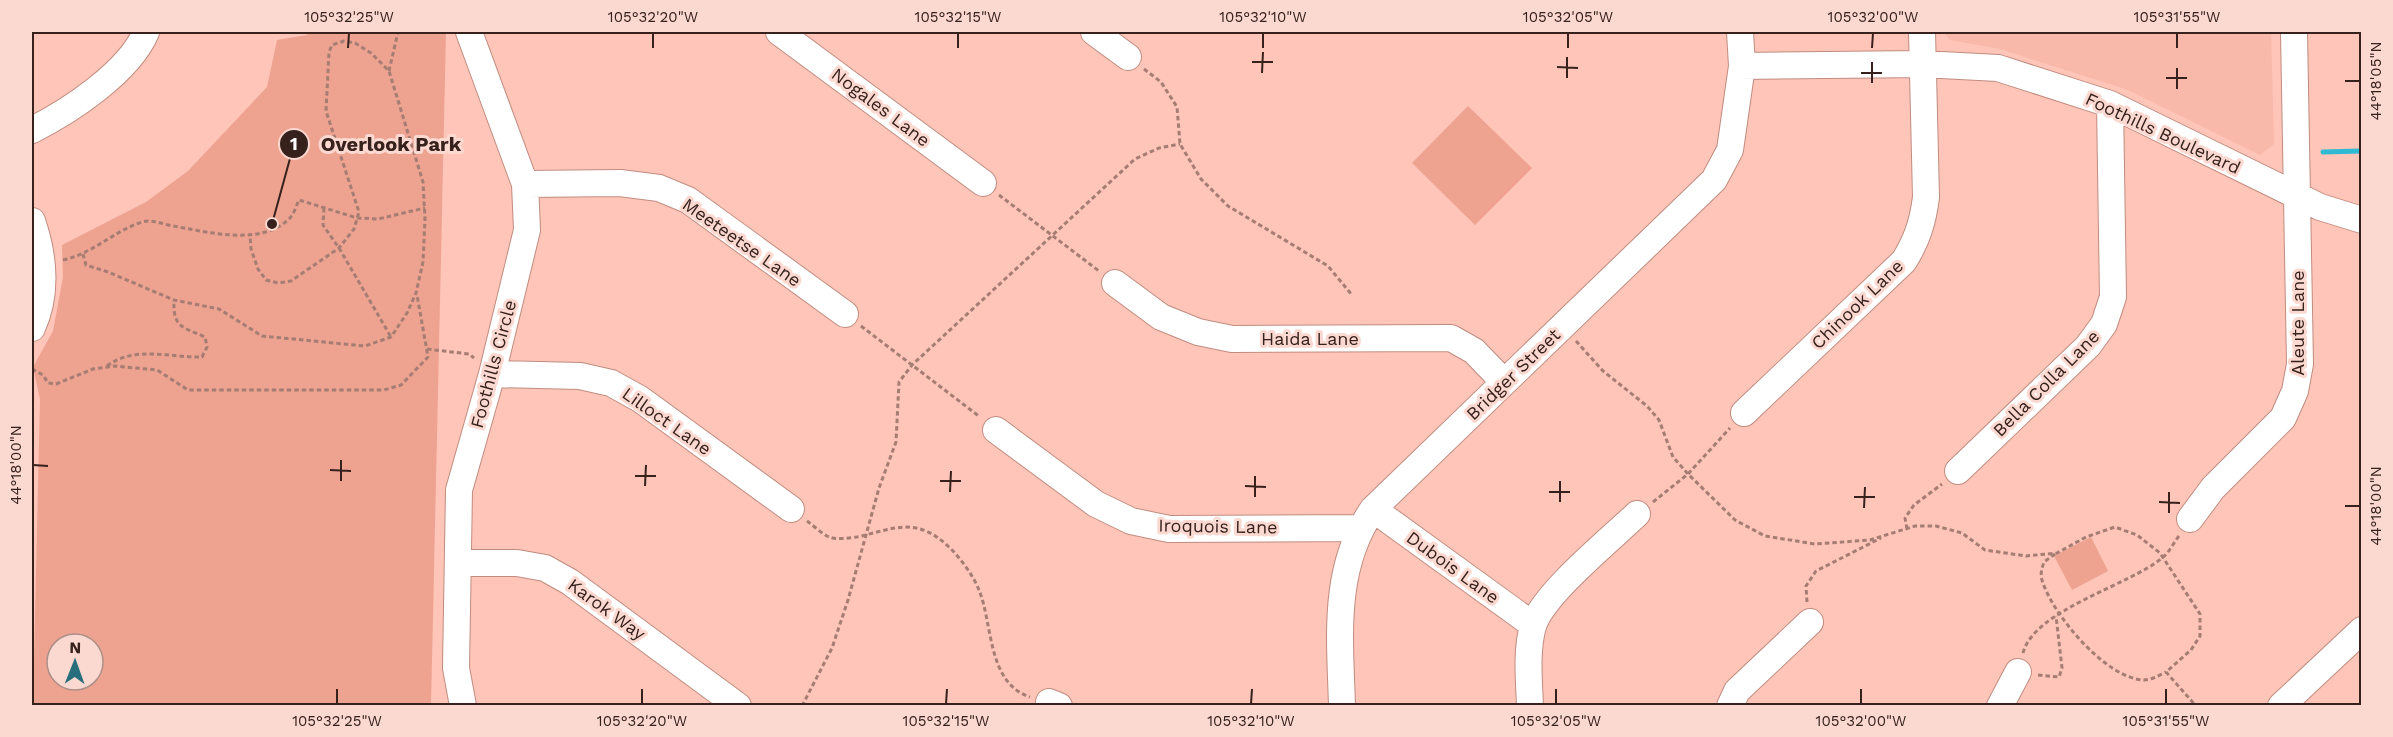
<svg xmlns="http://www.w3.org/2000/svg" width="2393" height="737" viewBox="0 0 2393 737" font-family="'Work Sans',sans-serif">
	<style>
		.built { fill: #f9b9aa }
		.green { fill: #eea290; fill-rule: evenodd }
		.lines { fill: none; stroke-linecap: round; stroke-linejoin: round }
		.stream { stroke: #2fbad4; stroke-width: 5 }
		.minor-casing { stroke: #c18c80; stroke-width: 28 }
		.path { stroke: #a67d73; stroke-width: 3; stroke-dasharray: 4.5 3; stroke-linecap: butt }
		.minor { stroke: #fff; stroke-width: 26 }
		.ticks { fill: none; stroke: #36211c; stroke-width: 2 }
		.labels { text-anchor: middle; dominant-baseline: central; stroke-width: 6; stroke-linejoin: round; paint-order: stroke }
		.street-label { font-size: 18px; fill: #36211c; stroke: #fbd8d0 }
		.leader { fill: none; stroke: #36211c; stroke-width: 2 }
		.callout-dot { fill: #36211c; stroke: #fbd8d0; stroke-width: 2 }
		.mark-label { font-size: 18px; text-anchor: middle; font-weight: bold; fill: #fff }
		.callout-label { font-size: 20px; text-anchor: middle; font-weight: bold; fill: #36211c; stroke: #fbd8d0; stroke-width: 6; stroke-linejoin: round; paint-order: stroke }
		.neatline { fill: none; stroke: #36211c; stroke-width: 2 }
		.ticks-label { font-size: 15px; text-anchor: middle; fill: #36211c }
	</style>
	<rect width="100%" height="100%" fill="#fec5b8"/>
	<!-- built -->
	<path class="built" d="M1943 32H2271L2274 144 2260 155 2128 90 2000 49 1950 40Z"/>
	<!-- green -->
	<path class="green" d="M308 32H446L431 705H33L40 399 33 367 53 331 63 277 62 245 146 202 188 171 267 87 277 40 307 35ZM57 644H93V680H57Z
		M1468 106 1532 168 1475 225 1412 163Z
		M2091 537 2108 571 2072 590 2054 556Z"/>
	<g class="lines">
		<!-- stream -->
		<path class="stream" d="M2323 152 2362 151"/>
		<!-- minor casing -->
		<g class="minor-casing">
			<path id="minor" d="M779 32 983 183
				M1094 32 1128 57
				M1740 32 1742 66 1922 64 1998 68 2110 104 2320 207 2362 220
				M32 130C70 111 129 72 146 32
				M525 184 620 183 659 188 688 200 845 314
				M32 221C44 256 48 293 32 328
				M1115 283 1161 317 1198 332 1232 339 1451 338 1474 351 1504 382
				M492 374 580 376 611 383 640 399 791 509
				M1744 413 1904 261C1917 240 1923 222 1926 197L1922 32
				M996 430 1096 504 1131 521 1169 529 1360 528
				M1958 471 2088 346 2104 324 2113 297 2110 104
				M1373 509 1533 625
				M2190 519 2213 488 2283 418 2295 391 2300 364 2294 32
				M458 563H517L545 568 570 582 738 706
				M1049 702 1059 706
				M463 706 456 668 459 490 492 374 527 230 525 184 469 32
				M1342 706C1340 637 1332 568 1373 509L1714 180 1730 150 1742 66
				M1530 706C1529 680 1526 651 1533 626 1543 594 1611 539 1637 514
				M1730 706 1737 691 1810 622
				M2000 706 2018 672
				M2281 706 2362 630"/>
		</g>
		<!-- path -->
		<path class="path" d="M1144 69 1161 82 1177 107 1180 144 1201 179 1228 206 1328 266 1352 295
			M389 71 398 32
			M999 195 1099 271
			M324 208 323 225 339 248 391 337
			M83 254 86 265 108 272 174 300 219 309 262 336 365 346 391 337 407 313 416 293 423 262 425 219 423 182 389 71 371 53 355 43 344 41 332 45 329 52 326 111 359 212 354 229 339 248 291 281 278 283 266 280 258 269 251 249 250 234
			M63 260C92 254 114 231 142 222 153 219 162 224 173 226 208 232 259 246 288 220 294 215 296 206 299 200L357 218 378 219 425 208
			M861 326 980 417
			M1576 341 1603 371 1647 406 1659 420 1673 457 1688 474 1735 520 1765 536 1815 544 1870 540 1915 526H1936L1962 533 1985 550 2026 556 2057 553 2086 537 2115 527 2137 535 2160 553 2200 614V636L2191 650 2166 672 2196 706
			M427 349 469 354 474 358
			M107 366C135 345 171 358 202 357L207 347 205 337C183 327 173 328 174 301
			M32 369 43 375 48 383 56 384 93 369 115 366 157 370 188 390H384L401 385 428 357 417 295
			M1653 502 1688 474 1730 428
			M807 521C814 526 822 534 829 537 837 540 849 538 857 537 896 528 917 516 950 548 961 559 973 575 979 590 993 624 987 683 1030 697
			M1907 529 1905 518 1914 505 1942 484
			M2055 554 2044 562C2042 568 2040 573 2042 580 2052 614 2106 679 2144 680 2151 680 2160 675 2166 672
			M1807 602 1806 586 1816 571 1881 538
			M2023 653C2034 610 2130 585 2162 558 2169 553 2174 542 2179 536
			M2038 675 2059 677 2062 668 2056 616
			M802 706 832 648 848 600 879 488 896 442 899 382 912 365 1135 159 1159 148 1180 144"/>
		<!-- minor -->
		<use href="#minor" class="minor"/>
	</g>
	<!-- ticks -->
	<path class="ticks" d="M348 48 349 33M653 48V33M958 48V33M1263 48V33M1568 48V33M1872 48 1873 33M2177 48V33M1252 62H1273M1557 67 1578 68M1262 73 1263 52M1861 73H1882M1567 78V57M2166 78H2187M2345 81H2360M1872 83V62M2177 89V68M33 465 48 466M330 470 351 471M635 476H656M341 481V460M940 481H961M645 486 646 465M1245 486 1266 487M950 492 951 471M1549 492H1570M1255 497V476M1854 497H1875M1560 502V481M2159 502 2180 503M2345 506H2360M1864 508 1865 487M2169 513V492M337 704V689M642 704V689M946 704 947 689M1251 704 1252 689M1556 704V689M1861 704V689M2166 704V689"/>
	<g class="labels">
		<!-- street labels -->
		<g class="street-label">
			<text transform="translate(881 107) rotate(37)">Nogales Lane</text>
			<text transform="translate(2163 133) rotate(25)">Foothills Boulevard</text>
			<text transform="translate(742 242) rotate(35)">Meeteetse Lane</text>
			<text transform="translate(1857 304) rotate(-44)">Chinook Lane</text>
			<text transform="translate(2297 323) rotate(-90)">Aleute Lane</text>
			<text x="1310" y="338">Haida Lane</text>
			<text transform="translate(493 364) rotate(-75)">Foothills Circle</text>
			<text transform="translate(1513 374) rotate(-44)">Bridger Street</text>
			<text transform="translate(2046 383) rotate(-45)">Bella Colla Lane</text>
			<text transform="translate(667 421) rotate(35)">Lilloct Lane</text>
			<text transform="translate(1218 526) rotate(1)">Iroquois Lane</text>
			<text transform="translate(1453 567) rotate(36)">Dubois Lane</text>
			<text transform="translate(607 609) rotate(36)">Karok Way</text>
		</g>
	</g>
	<!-- callouts -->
	<path class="leader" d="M272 224L294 144"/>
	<g class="callout-dot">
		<circle cx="272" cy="224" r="6"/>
		<circle cx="294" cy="144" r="15"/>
	</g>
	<g class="mark-label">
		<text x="294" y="150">1</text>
	</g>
	<g class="callout-label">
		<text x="391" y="151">Overlook Park</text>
	</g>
	<!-- border -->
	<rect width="2393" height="737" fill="none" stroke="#fbd8d0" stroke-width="66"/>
	<!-- north arrow -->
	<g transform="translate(75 662) rotate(1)"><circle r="28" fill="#fbd8d0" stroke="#ac8f88" stroke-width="1.5"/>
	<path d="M0-4.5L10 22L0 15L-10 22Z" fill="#286e7d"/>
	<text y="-9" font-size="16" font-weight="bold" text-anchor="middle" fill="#36211c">N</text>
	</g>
	<rect x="33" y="33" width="2327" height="671" class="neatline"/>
	<g class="ticks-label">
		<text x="349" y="22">105°32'25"W</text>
		<text x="653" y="22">105°32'20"W</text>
		<text x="958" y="22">105°32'15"W</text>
		<text x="1263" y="22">105°32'10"W</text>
		<text x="1568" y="22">105°32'05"W</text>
		<text x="1873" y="22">105°32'00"W</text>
		<text x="2177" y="22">105°31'55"W</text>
		<text transform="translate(2376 81) rotate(-90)" y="5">44°18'05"N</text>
		<text transform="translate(16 465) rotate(-90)" y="5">44°18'00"N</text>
		<text transform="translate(2376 506) rotate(-90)" y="5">44°18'00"N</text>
		<text x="337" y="726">105°32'25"W</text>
		<text x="642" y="726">105°32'20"W</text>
		<text x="946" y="726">105°32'15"W</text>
		<text x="1251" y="726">105°32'10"W</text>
		<text x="1556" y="726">105°32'05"W</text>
		<text x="1861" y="726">105°32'00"W</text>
		<text x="2166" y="726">105°31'55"W</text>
	</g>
</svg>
